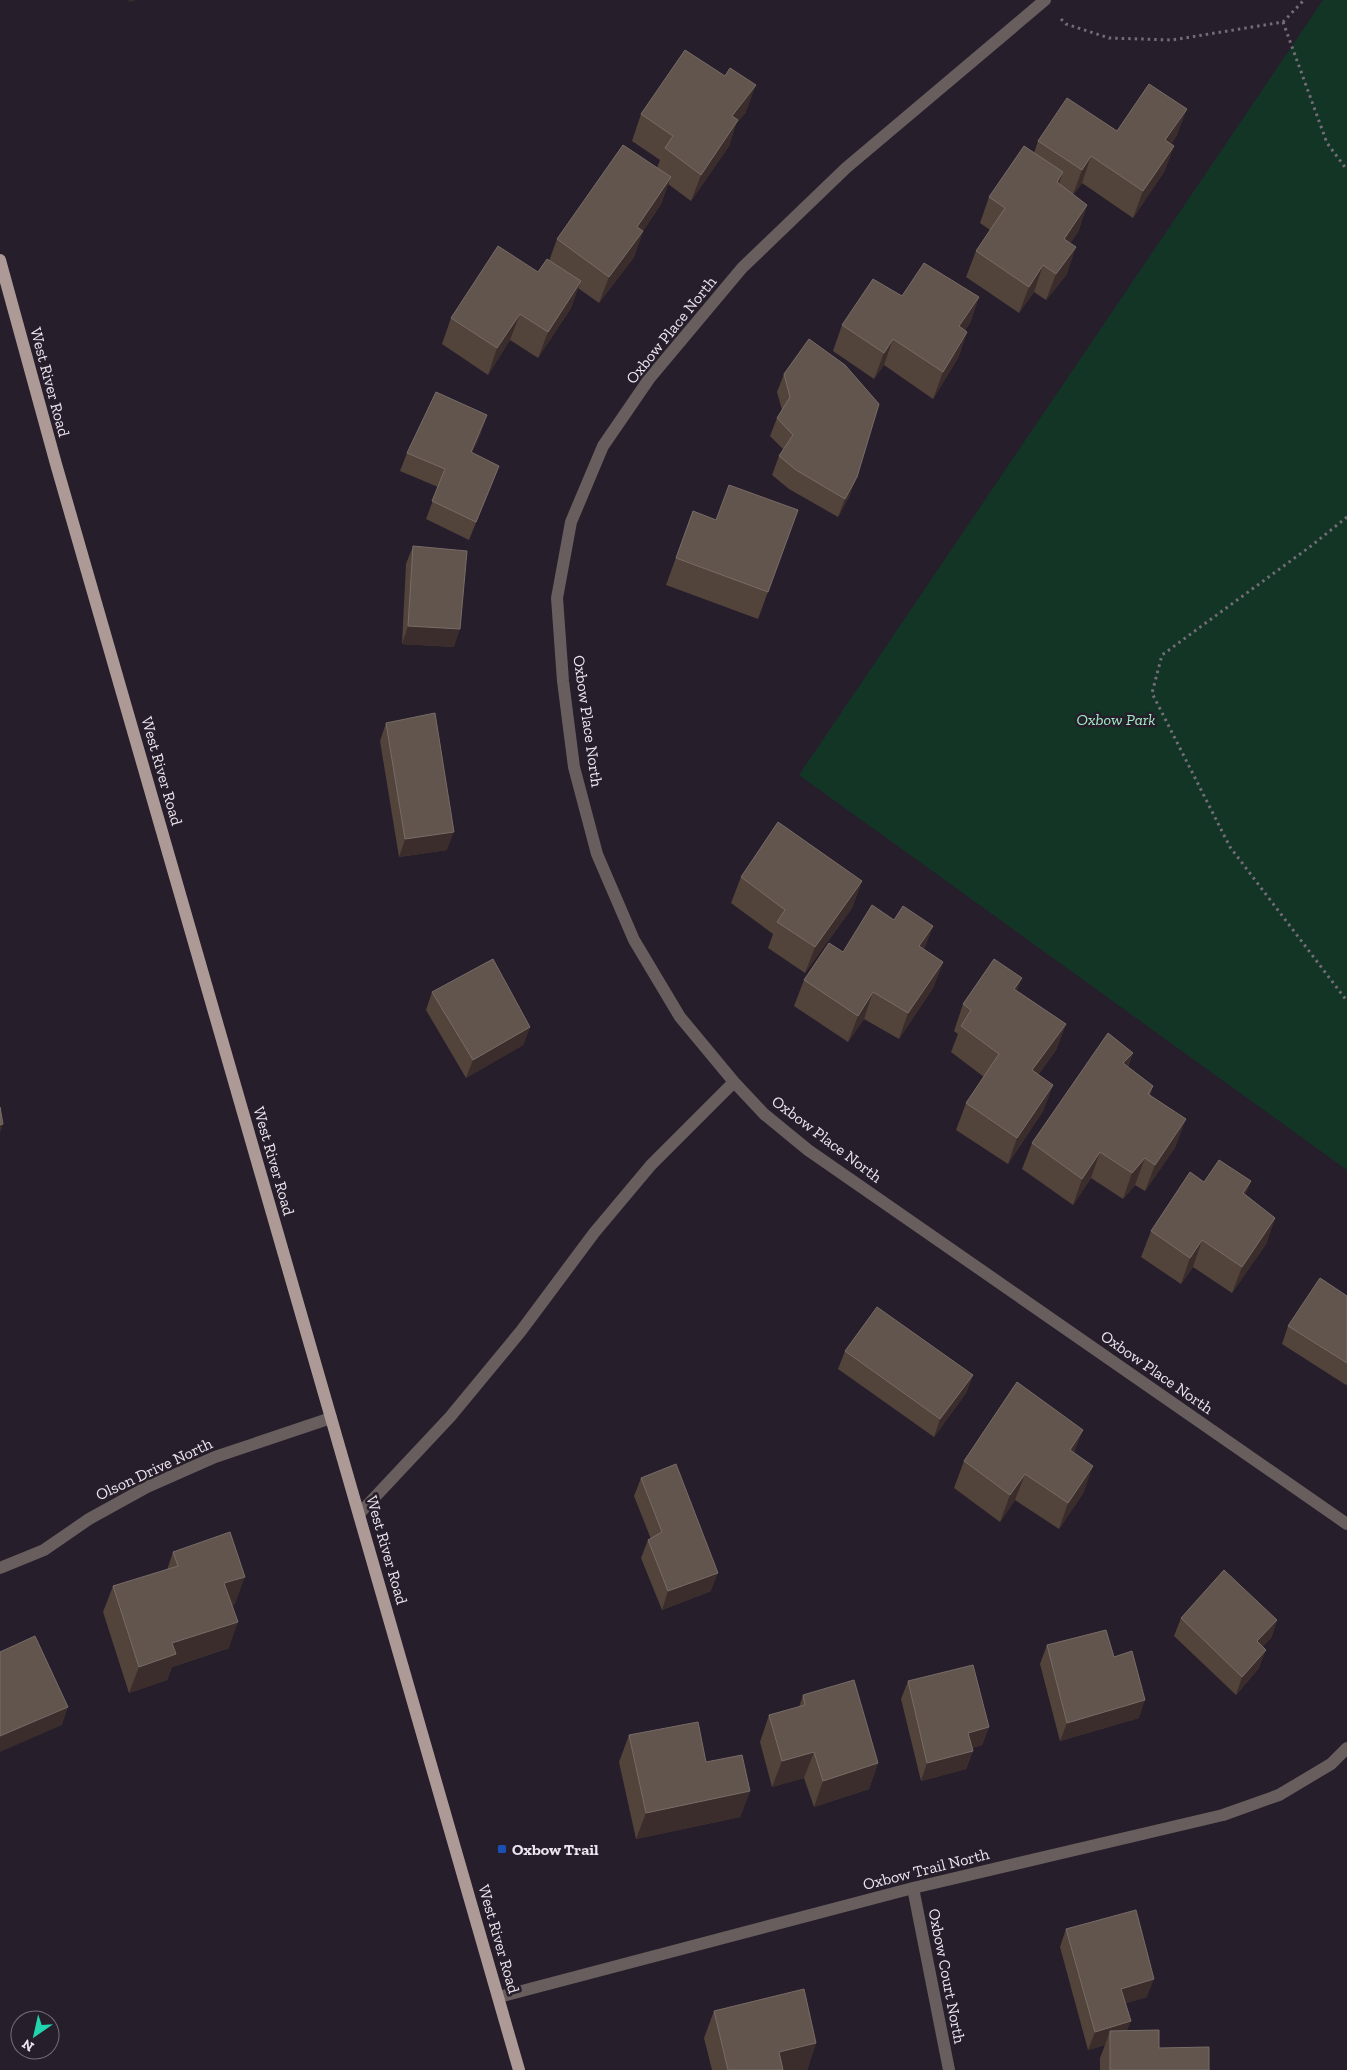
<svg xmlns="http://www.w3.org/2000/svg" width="1347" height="2070" viewBox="0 0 1347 2070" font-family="'Zilla Slab',serif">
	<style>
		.green { fill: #123525 }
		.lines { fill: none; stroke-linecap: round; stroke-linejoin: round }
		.path { stroke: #746c78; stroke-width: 3; stroke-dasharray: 2.5 4; stroke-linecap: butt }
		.minor { stroke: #675e5d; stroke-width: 12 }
		.major { stroke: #ad9a97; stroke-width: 12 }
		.wall { fill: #52433b }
		.shaded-wall { fill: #3a2d2c }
		.building { fill: #62554e; stroke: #786c67 }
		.transit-dot { fill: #1a4fb4; stroke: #271e2b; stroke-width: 2 }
		.labels { text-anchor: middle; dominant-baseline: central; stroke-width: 5; stroke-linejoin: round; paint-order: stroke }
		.street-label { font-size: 16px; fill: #ece6ef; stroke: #271e2b }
		.park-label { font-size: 16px; font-style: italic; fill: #a2efc7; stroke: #271e2b }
		.poi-label { font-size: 16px; font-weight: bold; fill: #ece6ef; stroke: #271e2b; text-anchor: start }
	</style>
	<rect width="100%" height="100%" fill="#271e2b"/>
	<!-- green -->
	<path class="green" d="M1323 0H1347V1170L799 775Z"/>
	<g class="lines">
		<!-- path -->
		<path class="path" d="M1061 19 1066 24 1109 38 1172 40 1283 22 1304 0
			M1283 22 1327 143 1347 170
			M1347 517 1311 546 1162 655 1152 693 1230 847 1347 1001"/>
		<!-- minor -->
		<path class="minor" d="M1045 0 846 168 742 268 649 379 603 446 571 522 557 598 563 681 574 767 597 854 634 940 680 1017 734 1082 764 1114 808 1150 1347 1524
			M359 1514 450 1417 521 1331 594 1233 651 1165 734 1082
			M0 1568 44 1550 89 1519 147 1487 215 1457 331 1418
			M913 1888 949 2070
			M499 1997 913 1888 1223 1815 1279 1795 1331 1764 1347 1748"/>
		<!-- major -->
		<path class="major" d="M0 260 56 464 519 2070"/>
	</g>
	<!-- wall -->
	<path class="wall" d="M746 112 736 124 729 146 691 201 668 184 661 204 643 231 634 257 599 303 578 288 571 308 538 358 510 340 488 375 442 344 451 318 538 272 549 261 557 239 657 168 660 160 632 141 641 114Z
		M1117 131 1177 135 1171 144 1174 146 1164 172 1133 218 1082 183 1073 195 1087 205 1078 232 1070 243 1067 274 1046 300 1034 292 1019 313 966 277 976 251 990 230 980 223 989 197 1034 153 1038 141Z
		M979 297 970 323 965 330 967 332 958 358 933 399 884 365 874 379 833 351 842 325Z
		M784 374 850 495 838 517 789 489 772 475 779 456 783 449 770 436 777 418 782 410 777 392Z
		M481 433 472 453 499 466 492 484 469 540 426 519 438 487 400 471 407 453Z
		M798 510 758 619 666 585 693 511 716 520Z
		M413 546 454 647 402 644 406 564Z
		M386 723 447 850 399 857 380 741Z
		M741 877 862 881 852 908 805 973 768 948 773 934 731 903Z
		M894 920 933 926 924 949 943 962 933 988 899 1039 864 1019 848 1042 794 1006 804 980 843 952Z
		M1017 991 1066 1024 1056 1050 1038 1075 1053 1085 1043 1111 1008 1164 956 1130 966 1103 984 1077 951 1052 958 1034 954 1031 963 1004Z
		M432 992 530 1027 523 1045 466 1078 426 1010Z
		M1133 1053 1128 1067 1153 1086 1150 1095 1176 1146 1145 1191 1135 1185 1123 1199 1091 1178 1073 1205 1022 1169 1032 1143Z
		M1204 1182 1246 1195 1275 1218 1266 1244 1232 1293 1193 1267 1181 1284 1141 1257 1151 1231Z
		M1347 1296V1384L1346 1385 1282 1344 1288 1326Z
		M845 1351 973 1375 966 1393 934 1437 838 1369Z
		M1075 1453 1084 1492 1059 1529 1015 1500 1000 1522 954 1488 964 1461Z
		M641 1478 711 1591 662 1610 641 1558 648 1540 651 1539 634 1496Z
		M173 1552 235 1604 232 1605 229 1648 172 1667 167 1680 129 1693 103 1612 113 1586 167 1570Z
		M1181 1618 1277 1620 1271 1638 1263 1646 1259 1668 1236 1695 1174 1636Z
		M1047 1645 1114 1657 1139 1718 1060 1741 1040 1664Z
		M908 1681 989 1727 982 1745 972 1748 973 1751 966 1769 921 1781 901 1699Z
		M803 1695 878 1763 869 1789 814 1807 804 1778 772 1787 760 1742 769 1715 799 1707Z
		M629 1735 706 1762 750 1791 740 1817 636 1839 619 1762Z
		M1066 1929 1147 1997 1126 2003 1127 2031 1159 2048 1209 2070H1100V2058L1105 2045 1088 2050 1060 1947Z
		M714 2011 816 2043 807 2070H712L704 2038Z"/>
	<!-- shaded-wall -->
	<path class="shaded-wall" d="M129 0H137L128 2Z
		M756 85 746 112 736 124 729 146 691 201 701 175 732 116Z
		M1187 109 1177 135 1156 167 1165 140Z
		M1174 146 1164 172 1133 218 1143 191Z
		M1091 156 1082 183 1072 197 1082 170Z
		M1063 172 1054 199 1057 182Z
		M671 177 661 204 639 237 643 231 634 257 599 303 609 277 637 227Z
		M1087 205 1078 232 1055 266 1064 239Z
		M1076 247 1067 274 1046 300 1056 274Z
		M1043 265 1034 292 1019 313 1029 287Z
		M581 281 571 308 538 358 548 332Z
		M979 297 970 323 950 353 959 326Z
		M520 314 510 340 488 375 497 348Z
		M967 332 958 358 933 399 943 372Z
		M893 339 884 365 874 379 884 353Z
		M487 415 481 433 464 470 471 452Z
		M499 466 492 484 469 540 476 522Z
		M857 477 850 495 838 517 845 499Z
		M408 626 460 629 454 647 402 644Z
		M454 832 447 850 399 857 405 839Z
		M862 881 852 908 805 973 815 947Z
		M933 926 923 953 919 946Z
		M943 962 933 988 899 1039 908 1013Z
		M1022 978 1012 1004 1014 989Z
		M873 992 864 1019 848 1042 858 1016Z
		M1066 1024 1056 1050 1022 1097 1032 1070Z
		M530 1027 523 1045 466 1078 473 1060Z
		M1133 1053 1123 1079V1063Z
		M1053 1085 1043 1111 1008 1164 1017 1138Z
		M1186 1119 1176 1146 1145 1191 1155 1165Z
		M3 1124 0 1133V1125Z
		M1100 1152 1091 1178 1073 1205 1082 1179Z
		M1145 1158 1135 1185 1123 1199 1132 1173Z
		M1251 1181 1241 1207 1243 1193Z
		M1275 1218 1266 1244 1232 1293 1242 1267Z
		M1202 1240 1193 1267 1181 1284 1190 1258Z
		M973 1375 966 1393 934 1437 940 1419Z
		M1083 1430 1073 1456 1070 1450Z
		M1093 1466 1084 1492 1059 1529 1068 1503Z
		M1025 1474 1015 1500 1000 1522 1010 1495Z
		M718 1573 711 1591 662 1610 668 1591Z
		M245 1577 235 1604 214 1609 224 1583Z
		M1277 1620 1271 1638 1251 1659 1257 1641Z
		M238 1622 229 1648 172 1667 167 1680 129 1693 139 1667 172 1643Z
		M1266 1650 1259 1668 1236 1695 1242 1677Z
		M1145 1700 1139 1718 1060 1741 1067 1723Z
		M68 1707 62 1725 0 1752V1736Z
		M989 1727 982 1745 961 1751 968 1733Z
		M973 1751 966 1769 921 1781 927 1763Z
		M814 1752 804 1778 772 1787 782 1761Z
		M878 1763 869 1789 814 1807 823 1781Z
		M750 1791 740 1817 636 1839 646 1813Z
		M1154 1979 1147 1997 1114 2007 1121 1989Z
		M1131 2021 1124 2039 1110 2031 1105 2045 1088 2050 1095 2032Z
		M816 2043 807 2070H772L779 2052Z"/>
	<!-- building -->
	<path class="building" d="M685 50 725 76 730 68 756 85 732 116 738 120 701 175 665 148 673 136 641 114Z
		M1149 84 1187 109 1165 140 1174 146 1143 191 1091 156 1082 170 1038 141 1067 98 1117 131Z
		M623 145 671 177 637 227 643 231 609 277 557 239Z
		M1024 146 1063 172 1057 182 1087 205 1064 239 1076 247 1056 274 1043 265 1029 287 976 251 1005 208 989 197Z
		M498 246 538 272 547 259 581 281 548 332 520 314 497 348 451 318Z
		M924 263 979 297 959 326 967 332 943 372 893 339 884 353 842 325 873 279 902 296Z
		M809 339 845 365 879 404 857 477 845 499 796 470 779 456 793 435 777 418 790 397 784 374Z
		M436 392 487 415 471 452 499 466 476 522 432 501 445 469 407 453Z
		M729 485 798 510 768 592 676 558 693 511 716 520Z
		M413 546 467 551 460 629 408 626Z
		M435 713 454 832 405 839 386 723Z
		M778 822 862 881 815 947 777 922 785 910 741 877Z
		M872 905 894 920 903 906 933 926 919 946 943 962 908 1013 873 992 858 1016 804 980 829 943 843 952Z
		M493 959 530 1027 473 1060 432 992Z
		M994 959 1022 978 1014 989 1066 1024 1032 1070 1053 1085 1017 1138 966 1103 999 1054 961 1026 971 1010 963 1004Z
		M1108 1033 1133 1053 1123 1063 1153 1086 1148 1094 1186 1119 1155 1165 1145 1158 1132 1173 1100 1152 1082 1179 1032 1143Z
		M0 1107 3 1124 0 1125Z
		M1219 1160 1251 1181 1243 1193 1275 1218 1242 1267 1202 1240 1190 1258 1151 1231 1190 1172 1204 1182Z
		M1320 1278 1347 1296V1363L1288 1326Z
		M877 1307 973 1375 940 1419 845 1351Z
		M1017 1382 1083 1430 1070 1450 1093 1466 1068 1503 1025 1474 1010 1495 964 1461Z
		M676 1464 718 1573 668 1591 648 1540 662 1532 641 1478Z
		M230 1532 245 1577 224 1583 238 1622 172 1643 176 1654 139 1667 113 1586 178 1566 173 1552Z
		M1224 1570 1277 1620 1257 1641 1266 1650 1242 1677 1181 1618Z
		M1106 1630 1114 1657 1132 1651 1145 1700 1067 1723 1047 1645Z
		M35 1636 68 1707 0 1736V1652Z
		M973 1665 989 1727 968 1733 973 1751 927 1763 908 1681Z
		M854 1680 878 1763 823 1781 814 1752 782 1761 769 1715 805 1705 803 1695Z
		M698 1722 706 1762 742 1755 750 1791 646 1813 629 1735Z
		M1136 1910 1154 1979 1121 1989 1131 2021 1095 2032 1066 1929Z
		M804 1989 816 2043 779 2052 783 2070H728L714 2011Z
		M1159 2030V2048L1209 2047V2070H1110V2031Z"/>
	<!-- markers -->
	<rect class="transit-dot" x="497" y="1844" width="10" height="10" rx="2.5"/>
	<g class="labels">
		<!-- street labels -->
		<g class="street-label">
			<text transform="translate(671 330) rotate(-51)">Oxbow Place North</text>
			<text transform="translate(50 382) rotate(75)">West River Road</text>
			<text transform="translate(588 721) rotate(82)">Oxbow Place North</text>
			<text transform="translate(162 771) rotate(74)">West River Road</text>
			<text transform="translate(827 1139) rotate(37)">Oxbow Place North</text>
			<text transform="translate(274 1161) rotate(74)">West River Road</text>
			<text transform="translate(1157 1372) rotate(35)">Oxbow Place North</text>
			<text transform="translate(154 1469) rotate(-25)">Olson Drive North</text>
			<text transform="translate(387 1550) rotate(74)">West River Road</text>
			<text transform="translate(926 1869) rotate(-14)">Oxbow Trail North</text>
			<text transform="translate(499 1939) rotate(74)">West River Road</text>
			<text transform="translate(947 1976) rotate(79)">Oxbow Court North</text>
		</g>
		<!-- park labels -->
		<g class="park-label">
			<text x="1116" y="719">Oxbow Park</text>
		</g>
		<!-- poi labels -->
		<g class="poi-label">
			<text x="512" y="1849">Oxbow Trail</text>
		</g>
	</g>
	<!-- north arrow -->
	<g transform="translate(35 2035) rotate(214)"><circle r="24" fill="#271e2b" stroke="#766e79"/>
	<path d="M0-4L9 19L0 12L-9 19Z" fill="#21d5af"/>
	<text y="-8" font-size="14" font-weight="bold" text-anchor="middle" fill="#ece6ef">N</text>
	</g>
</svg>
